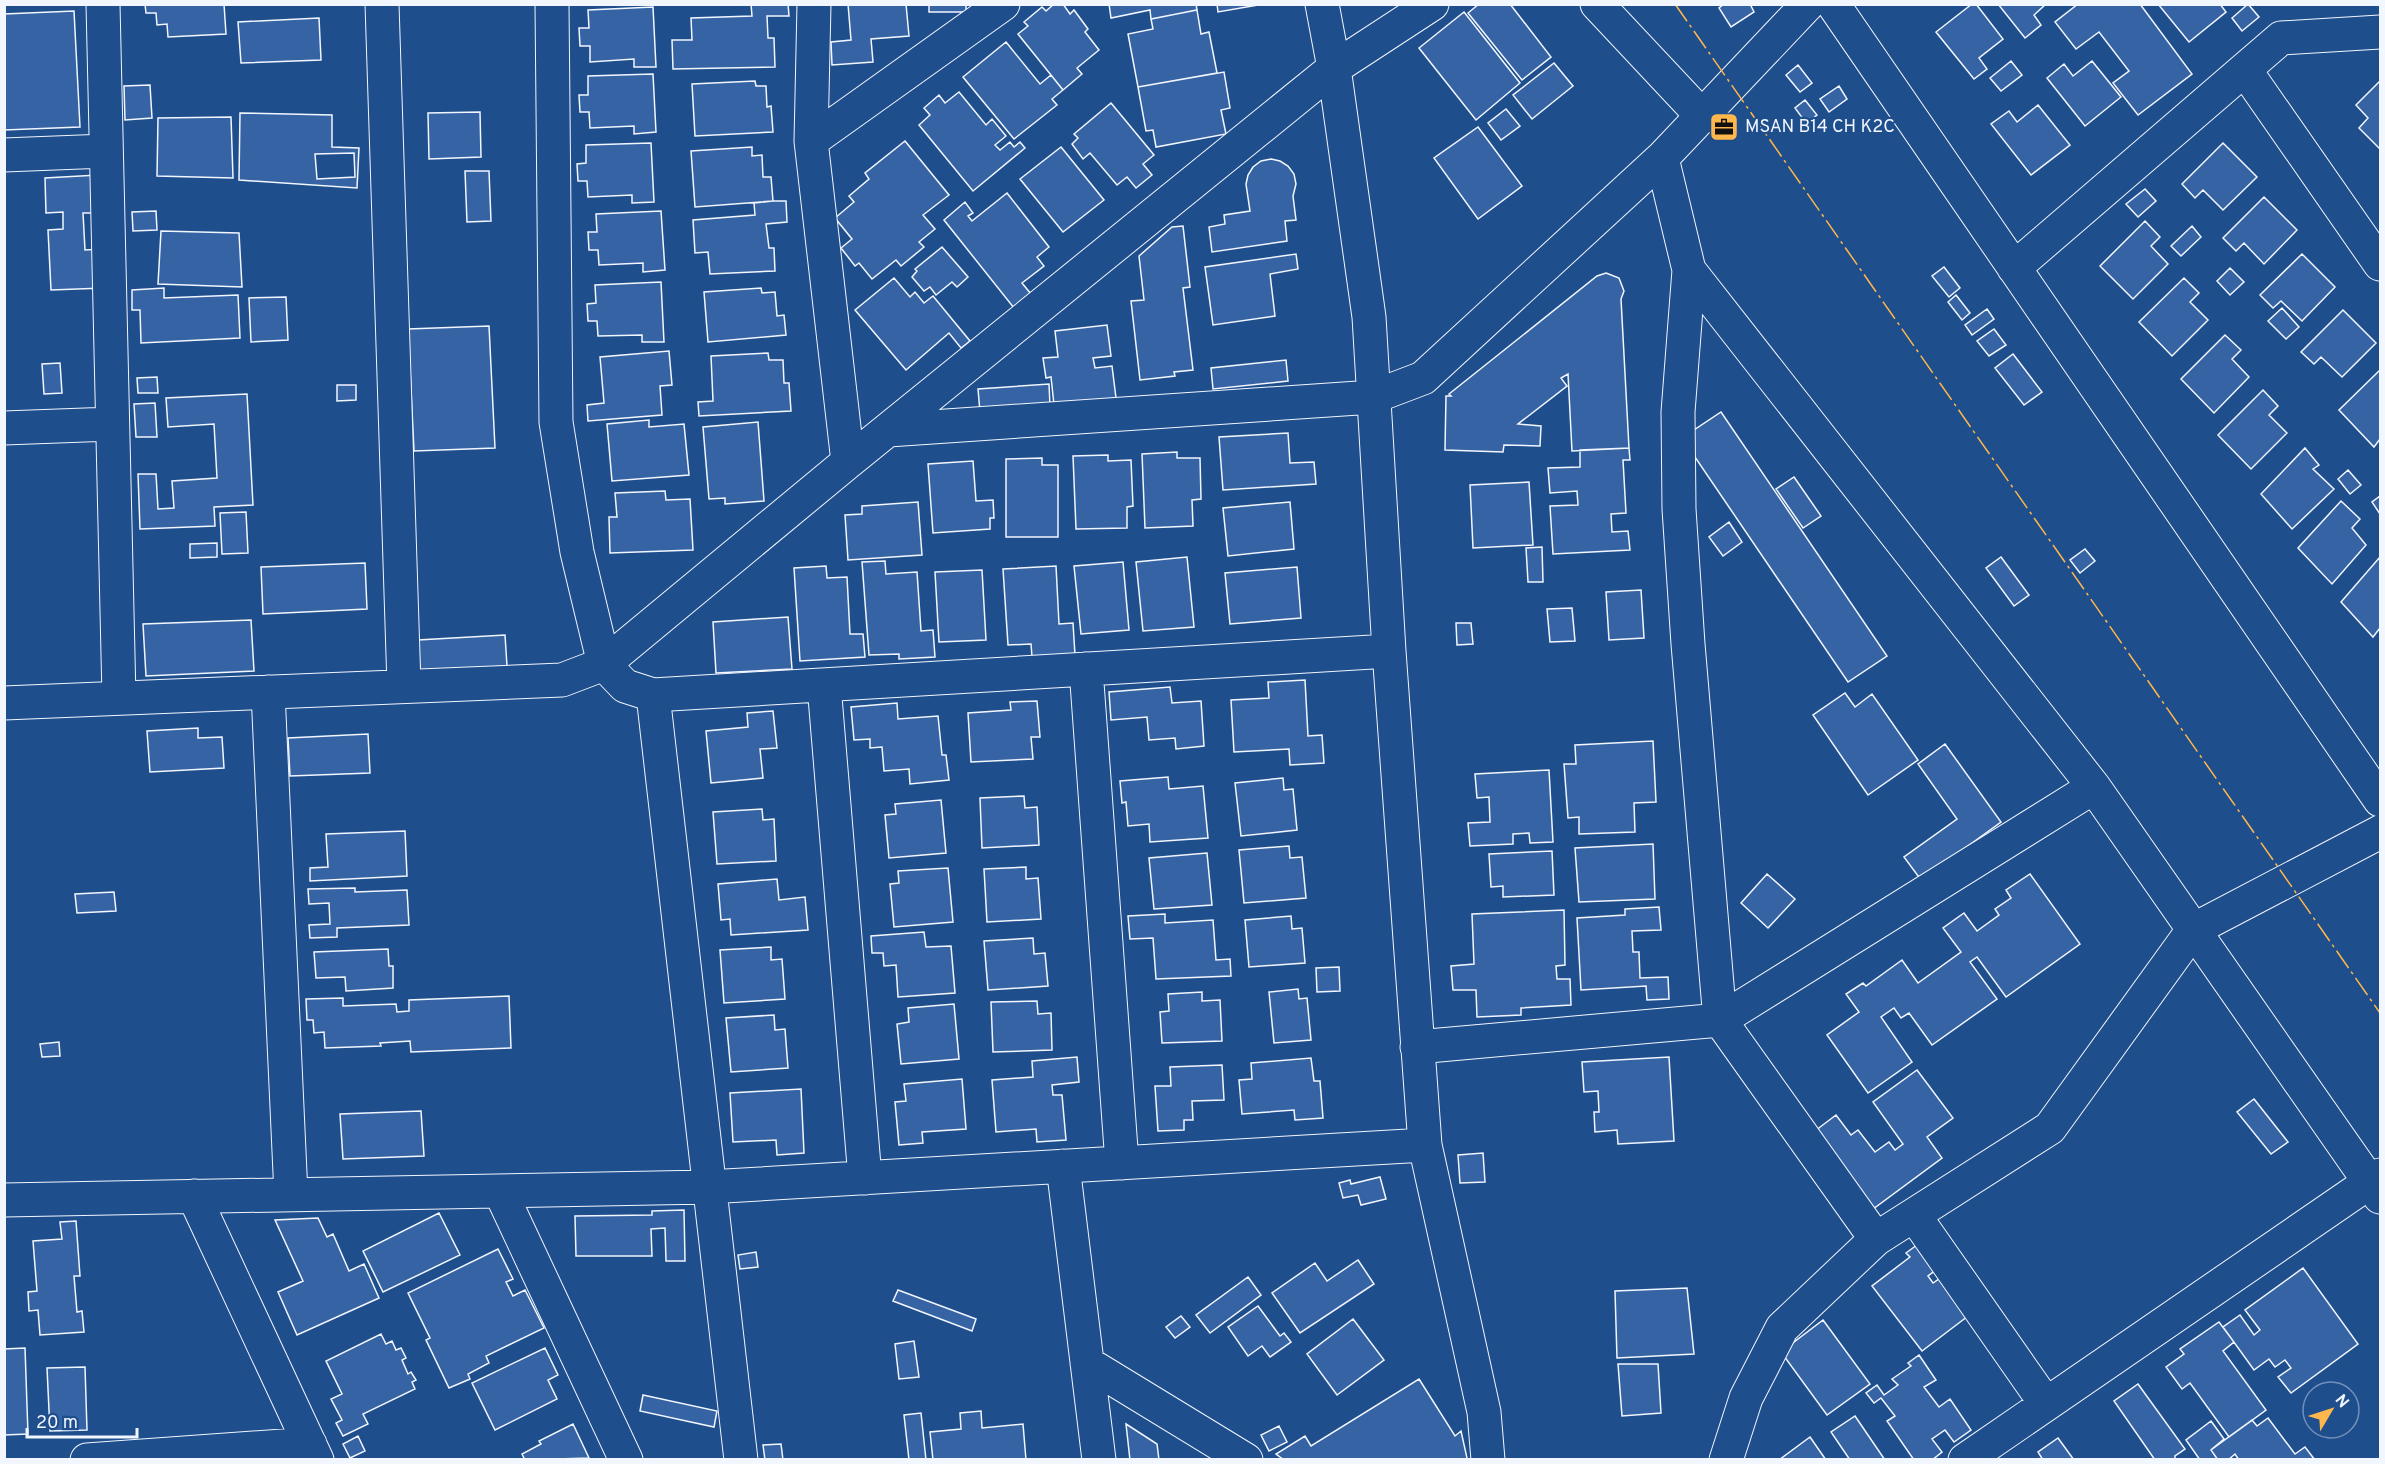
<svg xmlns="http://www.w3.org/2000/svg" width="2385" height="1464" viewBox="0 0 2385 1464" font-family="Overpass,sans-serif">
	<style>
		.building { fill: #3563a3; stroke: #f2f6ff; stroke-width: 1.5; fill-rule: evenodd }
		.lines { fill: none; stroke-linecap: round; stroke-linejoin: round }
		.minor-casing { stroke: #f2f6ff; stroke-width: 35 }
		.minor { stroke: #1f4e8c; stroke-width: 33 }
		.power { stroke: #ffb74d; stroke-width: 1.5; stroke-dasharray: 21 4.5 3 4.5; stroke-linecap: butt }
		.labels { text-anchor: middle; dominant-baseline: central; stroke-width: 4.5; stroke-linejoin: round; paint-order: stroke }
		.poi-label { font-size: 18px; fill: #f2f6ff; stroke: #1f4e8c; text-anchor: start }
	</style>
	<rect width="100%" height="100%" fill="#1f4e8c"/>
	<!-- building -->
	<path class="building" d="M145 4H224L226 34 168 37 167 24 157 25 156 13H146Z
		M751 4H788L789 16H767L768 38H774L775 67 673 69 672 40H692L691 18 752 16Z
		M848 4H906L909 36 871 39 873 62 832 65 831 42 851 40Z
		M929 4H966V12H929Z
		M1054 4H1063L1070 14 1074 10 1088 29 1085 32 1099 50 1077 68 1082 74 1063 90 1018 34 1028 26 1024 22 1042 7 1046 11Z
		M1109 4H1196L1197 10 1151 19 1150 10 1111 18Z
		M1217 4H1264L1218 12Z
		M1479 4H1510L1551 57 1522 80 1468 13Z
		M1724 4H1750L1754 12 1731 27 1719 8Z
		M1972 4H1976L2003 39 1979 58 1987 69 1974 79 1936 32Z
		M1998 4H2046L2034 15 2041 25 2025 38Z
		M2078 4H2140L2192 74 2138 115 2113 83 2129 71 2099 32 2076 49 2055 22Z
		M2158 4H2220L2226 12 2189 42Z
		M2248 4 2259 17 2242 31 2232 18Z
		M653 7 656 67H634V59L590 62V46H580L579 28H589L588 10Z
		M1197 10 1201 34 1209 32 1217 73 1138 87 1128 34 1153 29 1151 19Z
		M74 11 80 127 4 130V14Z
		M1464 12 1520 83 1476 120 1419 48Z
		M319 18 321 60 241 63 238 22Z
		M1006 42 1040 84 1051 75 1063 90 1052 99 1057 105 1014 139 963 77Z
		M2011 61 2022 75 2001 91 1990 78Z
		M2092 61 2121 97 2085 126 2047 78 2064 64 2073 76Z
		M1554 63 1573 86 1532 119 1513 95Z
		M1798 65 1812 83 1800 92 1786 75Z
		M1224 72 1230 108 1221 110 1226 134 1156 147 1153 130 1146 131 1138 87Z
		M653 74 656 132 634 134V126L590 128 589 112H580L579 95H588V76Z
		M755 81 756 86H766L767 107 771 106 773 132 695 136 692 84Z
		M2380 81V149L2359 128 2368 118 2356 105Z
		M150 85 152 118 125 120 124 86Z
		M1839 86 1847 99 1829 112 1820 99Z
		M959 92 986 125 992 119 1006 136 995 145 1000 150 1010 142 1014 147 1020 142 1025 148 973 191 919 125 930 115 924 108 939 95 945 103Z
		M1805 100 1817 115 1806 123 1795 108Z
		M1111 103 1154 155 1143 164 1152 175 1136 188 1127 177 1117 185 1090 153 1083 159 1072 144 1078 138 1074 134Z
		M2038 105 2070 145 2031 175 1991 124 2009 111 2017 122Z
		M1506 109 1520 126 1501 140 1488 123Z
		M480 112 481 157 429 159 428 113Z
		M240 113 332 115V147L359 148 357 188 239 180ZM354 153 355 177 317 179 315 154Z
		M231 117 233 178 157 176 158 118Z
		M1478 127 1522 186 1478 219 1434 158Z
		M905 141 949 195 923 215 935 229 919 242 924 247 901 266 896 260 872 279 859 263 855 266 841 248 852 239 835 218 854 202 849 196 869 179 865 173Z
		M651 143 654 202 632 203V195L588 197 587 181H578L577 164 586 163V145Z
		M2223 143 2257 177 2223 210 2203 190 2195 198 2182 184Z
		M752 147V156L762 155 763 177H771L773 201 695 207 691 151Z
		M1061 147 1104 200 1063 232 1020 179Z
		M1271 159 1280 161 1288 166 1294 174 1296 184 1293 196 1296 220 1285 221 1287 241 1212 252 1209 227 1225 224 1224 215 1250 211 1246 184 1248 175 1253 167 1261 161Z
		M465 171H489L491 221 467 222Z
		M98 175 100 213H83L85 250 102 249 104 288 51 290 48 230 63 229V212L46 213 45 178Z
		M2145 189 2156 201 2138 217 2126 204Z
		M1007 193 1049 247 1037 257 1044 266 1022 283 1031 294 1014 308 944 220 965 202 973 213 968 216 972 221Z
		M2264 197 2297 230 2264 264 2244 243 2236 251 2223 238Z
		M773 201H786L787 222 766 224 769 248H774L775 271 710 274 708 252 695 253 693 220 755 215 754 203Z
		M156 211 157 230 133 231 132 212Z
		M661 211 665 270 643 272V263L599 265 598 250H589L588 232H597L596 214Z
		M2145 221 2160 237 2151 246 2168 264 2133 299 2100 266Z
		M1183 226 1190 287 1183 288 1193 370 1174 372 1175 376 1140 380 1131 301 1144 300 1139 256 1172 227Z
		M2192 226 2201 237 2181 256 2171 246Z
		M161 231 239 233 242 287 158 284Z
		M942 247 968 277 957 287 952 282 936 295 930 287 924 291 912 277 917 271 915 269Z
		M1296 254 1298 269 1270 274 1275 316 1213 325 1205 267Z
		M2302 254 2335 287 2302 321 2281 301 2273 308 2260 295Z
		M1944 267 1960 288 1949 297 1932 276Z
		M2230 268 2244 282 2230 295 2217 281Z
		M1606 273 1619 278 1624 291 1621 299 1629 448 1572 451 1568 374 1561 378 1567 386 1518 424 1541 426 1540 446 1504 445 1503 452 1445 450 1446 396H1451L1449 394 1597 276Z
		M894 278 910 297 915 292 924 303 933 296 970 341 961 348 949 333 906 370 855 310Z
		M2184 278 2199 293 2190 302 2208 320 2172 356 2139 322Z
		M661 282 664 342H642V335L598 336 597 321H588L587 304 596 303 595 285Z
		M164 288V298L238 295 240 338 141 343 140 310H132V290Z
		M761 288 762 293 775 292 777 316 784 315 786 335 708 342 704 292Z
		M1956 295 1970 313 1962 320 1948 302Z
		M286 297 288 340 251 342 249 298Z
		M2282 308 2299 327 2286 339 2268 321Z
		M1987 309 1994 319 1972 335 1965 325Z
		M2343 310 2376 343 2342 377 2321 357 2314 364 2301 352Z
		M1107 325 1111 356 1093 358 1095 368 1112 366 1116 398 1054 405 1051 377 1046 378 1043 358 1058 357 1055 331Z
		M489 326 495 448 414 451 408 329Z
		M1994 329 2006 345 1989 356 1977 341Z
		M2225 335 2241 350 2232 359 2249 377 2214 413 2181 379Z
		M669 351 672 385 660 386 662 415 588 421 587 405 604 403 600 357Z
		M768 353 769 360H783L784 383H789L791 411 699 416 698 402 713 401 711 356Z
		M2013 354 2042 392 2024 405 1995 368Z
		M1286 360 1288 381 1213 389 1211 368Z
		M60 363 62 393 44 394 42 364Z
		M2380 370V439L2374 447 2339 410Z
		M157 377 158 393H138L137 378Z
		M1049 384 1050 406 980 412 978 389Z
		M337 385H356V400L337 401Z
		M2263 390 2278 406 2269 415 2287 433 2251 469 2218 435Z
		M247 394 253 505 214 507 215 526 140 529 138 474H156L158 509 174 508 172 481 217 478 214 424 168 427 166 398Z
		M155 403 157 437H136L134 404Z
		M1721 412 1887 656 1848 682 1682 438Z
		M649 420V427L684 424 689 475 612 481 607 424Z
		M758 422 764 501 725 504V498L709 499 703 427Z
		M1288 433 1290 463 1314 462 1316 484 1223 490 1219 437Z
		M1629 448 1630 460H1623L1626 513 1611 514 1612 532 1628 531 1630 550 1553 554 1550 506 1578 505 1577 491 1550 493 1548 468 1580 467V450Z
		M2305 448 2319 465 2313 469 2334 489 2292 529 2261 494Z
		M1177 452V458H1200L1201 499 1192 500 1193 526 1145 528 1142 454Z
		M1108 455V461L1131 460 1133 506 1127 507V528L1076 529 1073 456Z
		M1042 458V465H1058V537H1006V459Z
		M973 461 976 501 993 500 994 518H990V529L933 533 928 464Z
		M2348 470 2361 485 2350 494 2338 479Z
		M1794 477 1821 516 1803 528 1776 489Z
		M1529 482 1533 545 1473 548 1470 485Z
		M665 491 666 500 690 499 693 550 610 553 609 517H617L615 493Z
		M2380 496V514L2372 502Z
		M2341 501 2360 519 2352 528 2366 545 2332 584 2298 548Z
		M918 502 922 555 848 560 845 515 862 514V506Z
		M1290 502 1294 549 1228 556 1223 508Z
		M246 512 248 553 222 554 220 513Z
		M1729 522 1742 542 1723 556 1709 537Z
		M217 543V557L190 558V544Z
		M1542 547 1543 582H1528L1526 548Z
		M2085 549 2095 561 2080 573 2070 560Z
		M1187 557 1194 627 1143 631 1136 562Z
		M2001 557 2029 595 2014 606 1986 568Z
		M2380 557V628L2373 637 2341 602Z
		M885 561 886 574 917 572 921 631 933 630 935 657 899 659V654L869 655 862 562Z
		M1123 562 1129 630 1081 634 1074 566Z
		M365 563 367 609 263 614 261 567Z
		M826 566 827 578 847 577 850 634H863L865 657 800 661 794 568Z
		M1056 566 1059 624 1073 623 1075 655 1032 657 1031 644 1008 645 1003 569Z
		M1297 567 1301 618 1230 624 1225 573Z
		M982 570 986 640 939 642 935 572Z
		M1641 590 1644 638 1609 640 1606 592Z
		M1572 608 1575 641 1550 642 1547 609Z
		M788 617 792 669 716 673 713 622Z
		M251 620 254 671 146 676 143 624Z
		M1456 623H1471L1473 644 1457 645Z
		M505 635 507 666 420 671 418 640Z
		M1305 680 1308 736 1322 735 1324 763 1290 765 1289 749 1234 752 1231 700 1269 698 1268 682Z
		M1170 687 1172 703 1201 701 1204 746 1176 749 1175 738 1149 740 1147 717 1111 720 1109 692Z
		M1845 693 1855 707 1872 694 1918 760 1868 795 1813 715Z
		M1037 701 1040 737H1031L1033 759 971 762 968 713 1011 710 1010 702Z
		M897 703 898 719 938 716 942 755H946L949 780 910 784 909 769 884 771 882 747 870 748V739L854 740 851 707Z
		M773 711 777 748 760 749 763 778 711 783 706 731 748 727 747 713Z
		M198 728V738L222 737 224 768 150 772 147 731Z
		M368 734 370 773 290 776 288 738Z
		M1653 741 1656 802 1634 803 1635 832 1579 834V817L1568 818 1564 764H1576L1575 745Z
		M1945 744 2001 822 1921 880 1904 857 1957 819 1918 764Z
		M1549 770 1553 842 1530 843 1529 833 1513 834V844L1470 846 1468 823 1490 822 1489 797 1477 798 1475 774Z
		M1168 777 1169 789 1203 786 1208 838 1150 842 1149 824 1128 826 1126 802 1122 803 1120 781Z
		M1283 778 1284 790 1293 789 1297 830 1241 836 1235 783Z
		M1024 796 1025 808 1037 807 1039 845 982 848 980 798Z
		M941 800 946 853 889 858 885 815 896 814 895 804Z
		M762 809 763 820 774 819 776 861 717 864 713 812Z
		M405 831 407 876 310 881V868L328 867 326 834Z
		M1653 844 1655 899 1579 902 1575 848Z
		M1289 846 1290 858 1302 857 1306 898 1244 903 1239 850Z
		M1552 851 1554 895 1503 897V886L1491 887 1489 854Z
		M1207 853 1212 905 1154 909 1149 858Z
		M1026 867V879L1038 878 1041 919 987 922 984 869Z
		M948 868 953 922 894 927 890 884 899 883 898 871Z
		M1767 874 1795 899 1768 928 1741 903Z
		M2030 874 2080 944 2006 997 1977 957 1970 962 1997 999 1932 1045 1909 1013 1901 1018 1894 1008 1881 1017 1912 1062 1868 1093 1827 1035 1859 1012 1846 994 1863 983 1866 986 1902 960 1918 983 1961 952 1943 928 1964 913 1977 931 1999 915 1995 909 2011 898 2006 890Z
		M777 879 779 900 805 897 808 930 731 935 730 919 721 920 718 884Z
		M355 888V892L407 890 409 925 337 928V937L310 938 309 925 330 924 329 903 309 904 308 889Z
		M114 892 116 911 77 913 75 894Z
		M1659 907 1661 930 1632 931 1633 952H1639L1640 978 1668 977 1669 999 1647 1000 1646 986 1581 990 1577 918 1625 915V909Z
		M1564 910 1565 965 1556 966 1557 979H1570L1571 1005 1521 1008V1015L1477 1017 1476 990H1453L1451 966 1474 964 1472 914Z
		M1165 914V923L1213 920 1216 960 1230 959 1231 976 1156 979 1153 938 1130 939 1128 916Z
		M1291 916 1292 929 1302 928 1305 963 1249 967 1245 920Z
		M924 932 926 947 951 946 955 993 898 997 896 965 884 966 883 953H872L871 936Z
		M1033 938 1034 954 1045 953 1048 986 988 990 984 941Z
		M771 947V960L782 959 785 999 724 1003 720 950Z
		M388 949 389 966H393V988L346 991 345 977 316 978 314 952Z
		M1339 967 1340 991 1317 992 1316 968Z
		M1298 989 1299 999 1307 998 1311 1040 1274 1043 1269 992Z
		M1202 992V1001L1220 1000 1222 1041 1162 1043 1160 1012 1169 1011 1168 994Z
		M509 996 511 1048 411 1052 410 1041 380 1043 381 1046 325 1048 324 1032 314 1033 313 1020H307L306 999 343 998V1006L396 1004 397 1012 409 1011V1000Z
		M1037 1001 1038 1014 1051 1013 1052 1050 993 1052 991 1002Z
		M954 1004 959 1059 901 1064 897 1024 909 1022 908 1008Z
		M774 1015 775 1030 785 1029 788 1068 731 1072 726 1018Z
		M59 1042 60 1056 42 1057 40 1044Z
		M1077 1057 1079 1082 1052 1085 1053 1095H1062L1066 1140 1037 1142 1036 1129 996 1132 992 1080 1033 1077 1032 1061Z
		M1669 1057 1674 1141 1618 1144 1617 1130 1595 1132 1594 1112H1599L1598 1091 1584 1092 1582 1062Z
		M1311 1058 1314 1081H1320L1323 1118 1295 1120 1294 1110 1242 1114 1239 1080 1252 1079 1251 1063Z
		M1222 1065 1224 1100 1192 1101 1193 1120H1184V1130L1158 1131 1155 1086H1171L1170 1067Z
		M1917 1070 1953 1118 1927 1137 1942 1158 1869 1212 1807 1137 1836 1115 1851 1135 1858 1130 1875 1152 1889 1142 1895 1150 1903 1144 1873 1102Z
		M962 1079 966 1129 922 1132 923 1143 899 1145 895 1102 906 1101 904 1084Z
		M801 1089 804 1153 777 1155 776 1140 733 1142 730 1093Z
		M2254 1099 2288 1142 2271 1154 2237 1112Z
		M421 1111 424 1156 343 1159 340 1114Z
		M1483 1153 1485 1182 1460 1183 1458 1155Z
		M1380 1177 1386 1199 1361 1205 1358 1195 1343 1198 1339 1183 1350 1180 1351 1184Z
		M684 1210 685 1261H666L665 1228 651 1229 652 1256H576L575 1216 652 1215V1211Z
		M439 1213 460 1255 383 1292 363 1251Z
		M318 1218 327 1237 333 1234 349 1271 364 1264 379 1298 297 1335 278 1292 303 1281 275 1220Z
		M76 1221 80 1276H74L77 1312 82 1311 84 1332 40 1335 38 1310 29 1311 28 1292 37 1291 33 1241 62 1239 60 1222Z
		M1921 1242 1940 1267 1928 1276 1933 1283 1939 1279 1972 1313 1922 1351 1872 1286 1910 1257 1906 1253Z
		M498 1249 513 1279 506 1282 513 1296 525 1290 544 1328 486 1356 489 1363 468 1374 470 1379 449 1388 426 1340 430 1338 408 1293Z
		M756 1252 758 1267 740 1269 738 1255Z
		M1358 1260 1374 1284 1300 1333 1272 1293 1315 1263 1327 1281Z
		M2303 1268 2358 1344 2291 1393 2278 1377 2291 1368 2285 1360 2275 1367 2269 1359 2254 1370 2223 1327 2240 1315 2254 1335 2260 1330 2245 1310Z
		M1248 1277 1261 1295 1210 1333 1196 1315Z
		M1687 1288 1694 1354 1617 1358 1615 1291Z
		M898 1290 976 1319 972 1331 893 1301Z
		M1258 1306 1280 1336 1284 1333 1291 1342 1270 1357 1262 1346 1248 1356 1228 1327Z
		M1181 1316 1190 1327 1175 1338 1166 1327Z
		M1353 1319 1384 1360 1337 1395 1307 1354Z
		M1823 1320 1870 1384 1827 1415 1781 1352Z
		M2219 1322 2234 1342 2223 1351 2266 1410 2229 1437 2190 1383 2182 1389 2166 1367 2184 1354 2180 1349Z
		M381 1334 386 1344 392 1341 396 1350 401 1348 406 1358 402 1360 408 1374 411 1372 416 1380 412 1382 415 1389 363 1414 368 1424 343 1436 336 1423 342 1420 331 1399 342 1394 326 1361Z
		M914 1341 919 1377 899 1379 895 1344Z
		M25 1348 28 1434 4 1435V1349Z
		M545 1348 558 1375 548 1380 557 1399 495 1430 472 1383Z
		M1919 1355 1936 1380 1924 1387 1939 1407 1950 1399 1971 1430 1954 1442 1945 1430 1932 1439 1942 1452 1932 1460H1914L1887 1421 1895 1416 1881 1398 1874 1403 1866 1393 1877 1385 1884 1395 1898 1385 1892 1379 1911 1366 1908 1363Z
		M1618 1364H1658L1661 1413 1622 1416Z
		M85 1367 87 1430 50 1431 47 1368Z
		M1419 1379 1455 1436 1461 1431 1467 1458 1465 1460H1284L1276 1454 1305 1436 1311 1446Z
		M2138 1384 2185 1449 2175 1456V1460H2155L2114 1401Z
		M643 1395 717 1411 714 1427 640 1411Z
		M981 1411 982 1428 1023 1424 1026 1460H933L930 1432 961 1429 960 1413Z
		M921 1413 926 1460H909L904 1415Z
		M1855 1416 1885 1460H1850L1831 1432Z
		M2268 1418 2295 1454 2305 1447 2315 1460H2239L2235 1454 2228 1460H2218L2211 1450 2252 1420 2257 1426Z
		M2211 1421 2224 1439 2211 1450 2218 1460H2200L2186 1440Z
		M573 1424 589 1458 525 1460 522 1454 541 1444 539 1441Z
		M1126 1424 1157 1444 1159 1460H1130Z
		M1279 1426 1287 1442 1269 1451 1261 1435Z
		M358 1436 365 1451 350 1458 343 1444Z
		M1810 1437 1826 1460H1779Z
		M2058 1438 2074 1460H2043L2038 1452Z
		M781 1444 783 1460H765L763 1445Z"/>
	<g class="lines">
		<!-- minor casing -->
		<g class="minor-casing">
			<path id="minor" d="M103 4 119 698
				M382 4 404 686
				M552 4 556 422 577 552 604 664 848 462 1334 68 1432 4
				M814 4 811 141 848 462
				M1322 4 1334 68 1369 317 1389 651 1425 1145 1484 1412 1488 1460
				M1597 4 1703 117
				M1833 4 2380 800
				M2245 70 2380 264
				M811 141 1003 4
				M4 155 106 151
				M1662 158 1689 270 1678 412 1679 509 1688 644 1720 1020 1876 1239
				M2014 268 2281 38 2380 32
				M1689 270 2094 787 2380 1197
				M4 428 112 424
				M888 430 1373 397 1423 378 1662 158 1808 4
				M1086 669 1122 1163
				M824 685 865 1178
				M268 692 291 1195
				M653 695 741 1460
				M4 703 562 680 604 664 625 686 653 695 1389 651
				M1417 1047 1720 1020 2094 787
				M1063 1166 1099 1460
				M500 1191 626 1460
				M194 1196 317 1460
				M4 1200 708 1187 1425 1145
				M1914 1215 2046 1404
				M1087 1363 1246 1460
				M87 1460 310 1444
				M1726 1460 1746 1398 1782 1328 1876 1239 2050 1128 2193 930 2380 832
				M1965 1460 2380 1175"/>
		</g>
		<!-- minor -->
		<use href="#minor" class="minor"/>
		<!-- power -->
		<path class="power" d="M1675 4 2380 1013"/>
	</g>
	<!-- icons -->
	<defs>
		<g id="office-square" transform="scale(1.5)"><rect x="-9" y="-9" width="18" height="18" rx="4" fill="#ffb74d" stroke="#1f4e8c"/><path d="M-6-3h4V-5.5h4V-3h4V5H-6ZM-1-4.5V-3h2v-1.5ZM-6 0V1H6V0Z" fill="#111"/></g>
	</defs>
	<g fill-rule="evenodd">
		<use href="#office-square" x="1724" y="127"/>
	</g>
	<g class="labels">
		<!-- poi labels -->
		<g class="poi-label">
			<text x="1745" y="127">MSAN B14 CH K2C</text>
		</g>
	</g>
	<!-- border -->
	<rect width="2385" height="1464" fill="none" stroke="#f2f6ff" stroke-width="12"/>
	<!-- north arrow -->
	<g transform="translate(2331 1410) rotate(51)"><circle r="28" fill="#1f4e8c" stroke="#7391ba" stroke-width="1.5"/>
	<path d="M0-4.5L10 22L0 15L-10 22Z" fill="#ffb74d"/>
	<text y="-9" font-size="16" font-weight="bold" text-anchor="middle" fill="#f2f6ff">N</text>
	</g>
	<!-- scale -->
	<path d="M27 1428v9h110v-9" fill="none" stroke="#f2f6ff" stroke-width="3"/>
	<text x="36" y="1428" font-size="18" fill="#f2f6ff" stroke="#1f4e8c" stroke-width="4.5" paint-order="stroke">20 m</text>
</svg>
